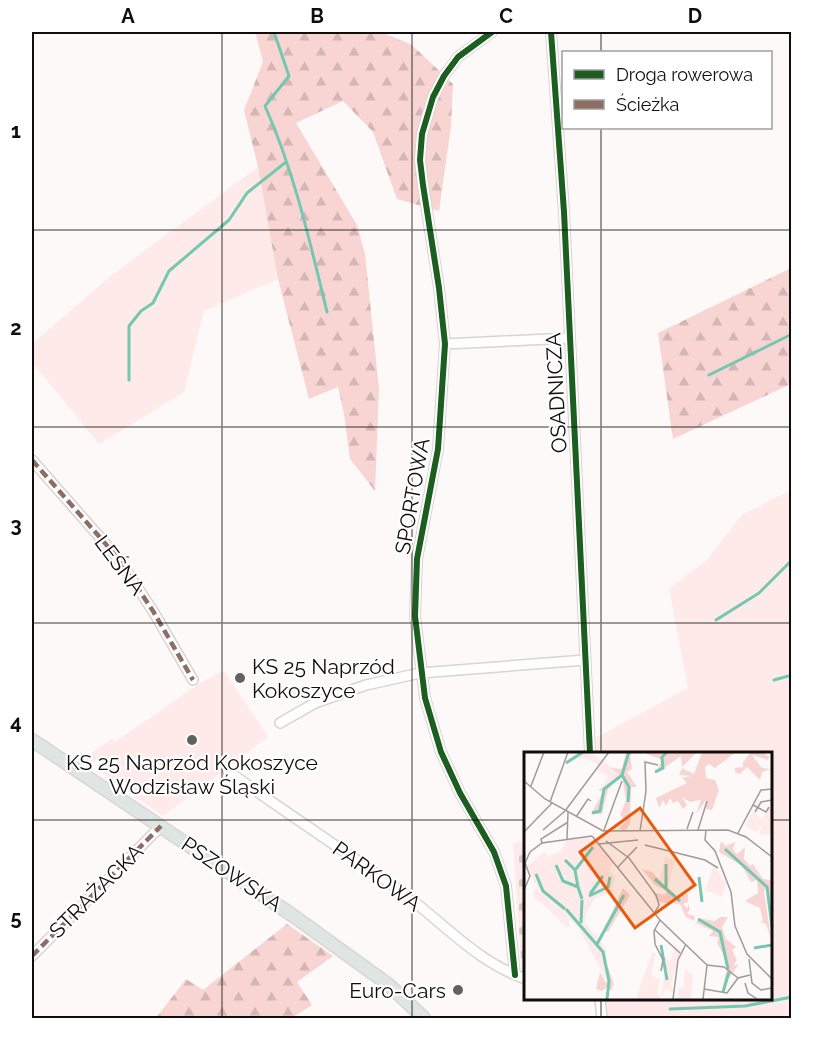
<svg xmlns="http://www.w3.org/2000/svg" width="823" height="1050" viewBox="0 0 823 1050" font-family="Raleway,sans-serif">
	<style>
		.green { fill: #feeae8 }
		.forest { fill: url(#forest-firs) }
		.cemetery { fill: url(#cemetery-stones) }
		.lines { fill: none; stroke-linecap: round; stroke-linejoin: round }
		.stream { stroke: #74c7b0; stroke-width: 3 }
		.minor-casing { stroke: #d8d4d4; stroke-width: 12 }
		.major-casing { stroke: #d8d6d6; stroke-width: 15 }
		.minor { stroke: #fffefe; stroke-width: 9 }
		.major { stroke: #dee5e2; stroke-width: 12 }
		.quiet { stroke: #8d6e63; stroke-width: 4.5; stroke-dasharray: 9 4.5; stroke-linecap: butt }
		.cycleway-casing { stroke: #fff; stroke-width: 10 }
		.cycleway { stroke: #1b5e20; stroke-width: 6 }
		.grid { fill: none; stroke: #110d0d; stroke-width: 1.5; stroke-opacity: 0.55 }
		.poi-dot { fill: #646060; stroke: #fff; stroke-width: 2 }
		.labels { text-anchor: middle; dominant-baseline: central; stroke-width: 4.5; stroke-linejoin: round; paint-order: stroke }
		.street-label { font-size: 21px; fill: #110d0d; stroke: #fff }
		.poi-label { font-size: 21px; fill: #110d0d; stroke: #fff; text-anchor: start }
		.inset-river { fill: none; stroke: #74c7b0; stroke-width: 3 }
		.inset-road { fill: none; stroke: #9f9b9b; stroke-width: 1.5 }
		.view { fill: #e8590c; fill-opacity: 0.15; stroke: #e8590c; stroke-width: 3 }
		.inset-edge { fill: none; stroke: #110d0d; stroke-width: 3 }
		.neatline { fill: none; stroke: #110d0d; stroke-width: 2 }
		.grid-label { font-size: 20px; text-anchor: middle; font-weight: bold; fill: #110d0d }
	</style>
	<defs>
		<pattern id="forest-firs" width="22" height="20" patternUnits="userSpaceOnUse" patternTransform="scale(1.5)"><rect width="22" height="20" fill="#f8d5d3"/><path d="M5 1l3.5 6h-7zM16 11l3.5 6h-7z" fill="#d4b6b4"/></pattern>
		<pattern id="cemetery-stones" width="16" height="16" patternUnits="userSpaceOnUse" patternTransform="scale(1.5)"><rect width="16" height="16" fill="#feeae8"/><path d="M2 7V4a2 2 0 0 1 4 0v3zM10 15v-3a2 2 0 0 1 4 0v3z" fill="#d9c8c6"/></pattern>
	</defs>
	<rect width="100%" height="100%" fill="#fdf9f9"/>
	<!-- green -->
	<path class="green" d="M258 167 278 279 204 311 184 392 99 444 32 362V344L112 275Z
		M791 490V1018H608L607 998H770V753H591L590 741 688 688 669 589 706 561 742 515Z
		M224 671 268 737 163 816 101 772 102 758 88 764 79 762 112 739 115 742 202 682Z"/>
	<!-- forest -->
	<path class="forest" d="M253 32H381L412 45 453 84 451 126 439 211 397 199 373 132 343 101 296 123 357 225 365 254 379 389 375 491 350 459 344 414 338 387 309 399 278 279 258 167 244 110 263 62 256 35Z
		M791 268V384L673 439 658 333Z
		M287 924 333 956 297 982 312 1005 292 1018H156L186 979 203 990Z"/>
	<!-- cemetery -->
	<path class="cemetery" d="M526 842V975L522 974 513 843Z"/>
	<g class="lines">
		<!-- stream -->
		<path class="stream" d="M274 32 289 76 265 106C294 171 310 242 327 312
			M709 375 792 334
			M129 380V326L141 311 153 303 169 271 229 220 247 193 286 162
			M716 620 759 593 792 560
			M774 680 792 675
			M670 1009 745 1006 792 997"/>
		<!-- minor casing -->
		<g class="minor-casing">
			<path id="minor" d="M492 32 458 57 444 76 433 97 422 134 420 160 423 185 439 288 445 344 438 449 417 559 415 616 425 698 441 752 460 793 494 852 506 886 515 975
				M551 32 564 212 590 753
				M445 344 570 338
				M32 460 118 558 153 611 193 680
				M280 723 315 703 366 685 420 673 585 660
				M228 771C285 812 345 851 402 892 442 922 478 963 526 979
				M32 956 161 826
				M600 998 602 1018"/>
		</g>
		<!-- major casing -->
		<g class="major-casing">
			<path id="major" d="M32 740 295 917 389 985 424 1018"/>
		</g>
		<!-- minor -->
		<use href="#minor" class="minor"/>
		<!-- major -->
		<use href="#major" class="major"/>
		<!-- quiet -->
		<path class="quiet" d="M32 460 118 558 153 611 193 680
			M32 956 161 826"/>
		<!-- cycleway casing -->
		<g class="cycleway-casing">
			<path id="cycleway" d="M492 32 458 57 444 76 433 97 422 134 420 160 423 185 439 288 445 344 438 449 417 559 415 616 425 698 441 752 460 793 494 852 506 886 515 975
				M551 32 564 212 590 753"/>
		</g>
		<!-- cycleway -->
		<use href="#cycleway" class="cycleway"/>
	</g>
	<!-- grid -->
	<path class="grid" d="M222 32V1018M412 32V1018M601 32V52M601 128V753M32 230H792M32 427H792M32 623H792M32 820H526M770 820H792M601 998V1018"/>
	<!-- markers -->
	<g class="poi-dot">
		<circle cx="240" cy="678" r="6"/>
		<circle cx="192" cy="740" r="6"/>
		<circle cx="458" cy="990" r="6"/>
	</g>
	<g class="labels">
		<!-- street labels -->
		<g class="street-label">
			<text transform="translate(556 393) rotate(-93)">OSADNICZA</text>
			<text transform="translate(412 496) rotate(-80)">SPORTOWA</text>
			<text transform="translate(120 565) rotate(53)">LEŚNA</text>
			<text transform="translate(232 874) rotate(34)">PSZOWSKA</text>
			<text transform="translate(377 876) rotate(36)">PARKOWA</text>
			<text transform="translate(96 891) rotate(-45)">STRAŻACKA</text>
		</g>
		<!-- poi labels -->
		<g class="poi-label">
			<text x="252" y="666">KS 25 Naprzód<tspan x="252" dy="24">Kokoszyce</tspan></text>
			<text x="192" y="762" text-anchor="middle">KS 25 Naprzód Kokoszyce<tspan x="192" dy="24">Wodzisław Śląski</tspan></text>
			<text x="446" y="990" text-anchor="end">Euro-Cars</text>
		</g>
	</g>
	<!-- overview -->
	<g transform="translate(524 752)">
		<rect width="248" height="248" fill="#fdf9f9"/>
		<path d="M58 0H72L70 3 97 21 98 28 90 29 87 37 77 36 84 24 73 18 75 14 66 8 50 6ZM247 53V83L235 82 242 67 233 80 221 74 229 60 238 68ZM67 85 89 110 85 119 91 125 87 141 71 146 62 162 61 171 82 196 84 231 54 175 13 135 3 114 20 100 24 105 37 99 42 89ZM141 105 151 108 144 134 136 127ZM151 193 157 199 147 232 150 241 142 237 135 247H112L128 201H132L127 223 136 228 133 242 137 244 143 209 139 208 141 204 146 211ZM161 217 169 223 167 247H149L154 246 155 235 159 236Z" fill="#feeae8"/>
		<path d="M102 0H111L106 3 108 17 103 20 113 35H107L106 71 101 80 95 76 102 69 96 63 102 48 98 24 87 16 98 17ZM118 0H173L158 15 157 4 131 22 138 8ZM178 0H212L191 16 185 12 181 15 182 26 191 28 195 38 188 58 182 57V48L172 62 177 48 166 50 158 45 163 53 159 57 154 49 149 51 146 46 142 54 139 48 135 56 132 46 163 31 158 26 168 24 155 23 158 16 170 22ZM227 0H239L245 5 247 1 244 8 228 3 238 16 247 17 238 20 236 28 223 15 216 22 211 20V16L219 15V10ZM85 33 78 62H67L79 40 74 38ZM197 89 202 94 211 90 209 98 213 102 221 95 220 107 226 114 229 112 239 127 247 128V171L242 136 240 139 247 187 242 172 236 170 239 169 236 156 221 149 234 141 233 128 227 130 218 114 195 100ZM118 117 128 120 151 144 155 145 157 140 164 142V150L159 152 164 157V151L166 157 163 162 171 164 170 169 162 165 156 152 134 150 128 140 141 143 143 139 131 133ZM99 136 106 143 84 180 79 179ZM197 165H204L198 175 202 187 212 195 208 198 213 208 209 214 215 212 199 234 204 211 193 191 195 185 185 184 189 179 172 171 175 166 190 169ZM83 212 90 232 87 239 83 235 78 239 72 237 76 220 82 231 85 228Z" fill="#f8d5d3"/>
		<path d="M190 113 202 131 198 145 181 138ZM12 136 42 164 46 169 44 176 8 142Z" fill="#feeae8"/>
		<path class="inset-river" d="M42 11 59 0M131 20 139 16 138 5 143 0M104 50 105 35 98 23 105 0M68 61 76 59 80 37 98 23M201 97 243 135 248 175M41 108 51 118 54 135M142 112V136M32 113 39 129 54 135 58 147M52 117 69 95M12 122 19 139 41 157M175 125 178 150M131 127 156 149M66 142 79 124M65 144 84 135 86 125M42 157 79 200 85 229 83 247M174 167 196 180 204 217M57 171 58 148M73 192 100 143M137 193 143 228M230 196 248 193M199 240 205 220"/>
		<path class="inset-road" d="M0 29 21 47 79 79 204 78 222 85 248 105M7 34 20 0M26 50 44 0M229 53 242 60 245 55M41 59 85 0M231 60 237 50 248 48M52 65 64 47 67 49M163 77 169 60M19 78 41 59M80 78 98 29M174 78 183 49M182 78 181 88 191 99 207 140 211 174 223 202 248 227M116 79 122 39 121 10 134 13M0 80 28 51M214 81 237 38 248 37M68 84 136 168 183 213M43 87 44 60M82 89 105 106 132 143 135 153 131 160M18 91 17 87 44 70M75 92 114 88M121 93 181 108 194 116M6 100 18 91 68 84M94 115 113 95M0 138 6 124 1 111 6 100M136 168 130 179 131 192 139 208 137 219M131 178 156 201M225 207 228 231 237 238 248 236M183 213 200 215 214 226M221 231 224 241 233 247M180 237 203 241 214 226 226 223M149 247 154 208 162 192M179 247 183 213"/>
		<path class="view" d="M116 56 171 133 111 176 56 100Z"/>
		<rect width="248" height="248" class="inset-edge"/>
	</g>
	<!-- border -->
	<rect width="823" height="1050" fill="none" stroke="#ffffff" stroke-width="66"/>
	<!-- legend -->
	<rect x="562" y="51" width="210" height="78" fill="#ffffff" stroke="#a09e9e" stroke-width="1.5"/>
	<rect x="574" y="70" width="30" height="9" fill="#1b5e20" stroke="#a09e9e" stroke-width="1.5"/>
	<text x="616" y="81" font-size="18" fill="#110d0d">Droga rowerowa</text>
	<rect x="574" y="100" width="30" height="9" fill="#8d6e63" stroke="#a09e9e" stroke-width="1.5"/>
	<text x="616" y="111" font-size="18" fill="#110d0d">Ścieżka</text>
	<rect x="33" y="33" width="757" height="984" class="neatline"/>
	<g class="grid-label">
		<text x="128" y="23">A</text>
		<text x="317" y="23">B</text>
		<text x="506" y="23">C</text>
		<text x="695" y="23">D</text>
		<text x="16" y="138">1</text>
		<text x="16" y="335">2</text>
		<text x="16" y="532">3</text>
		<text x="16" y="729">4</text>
		<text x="16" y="925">5</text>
	</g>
</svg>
